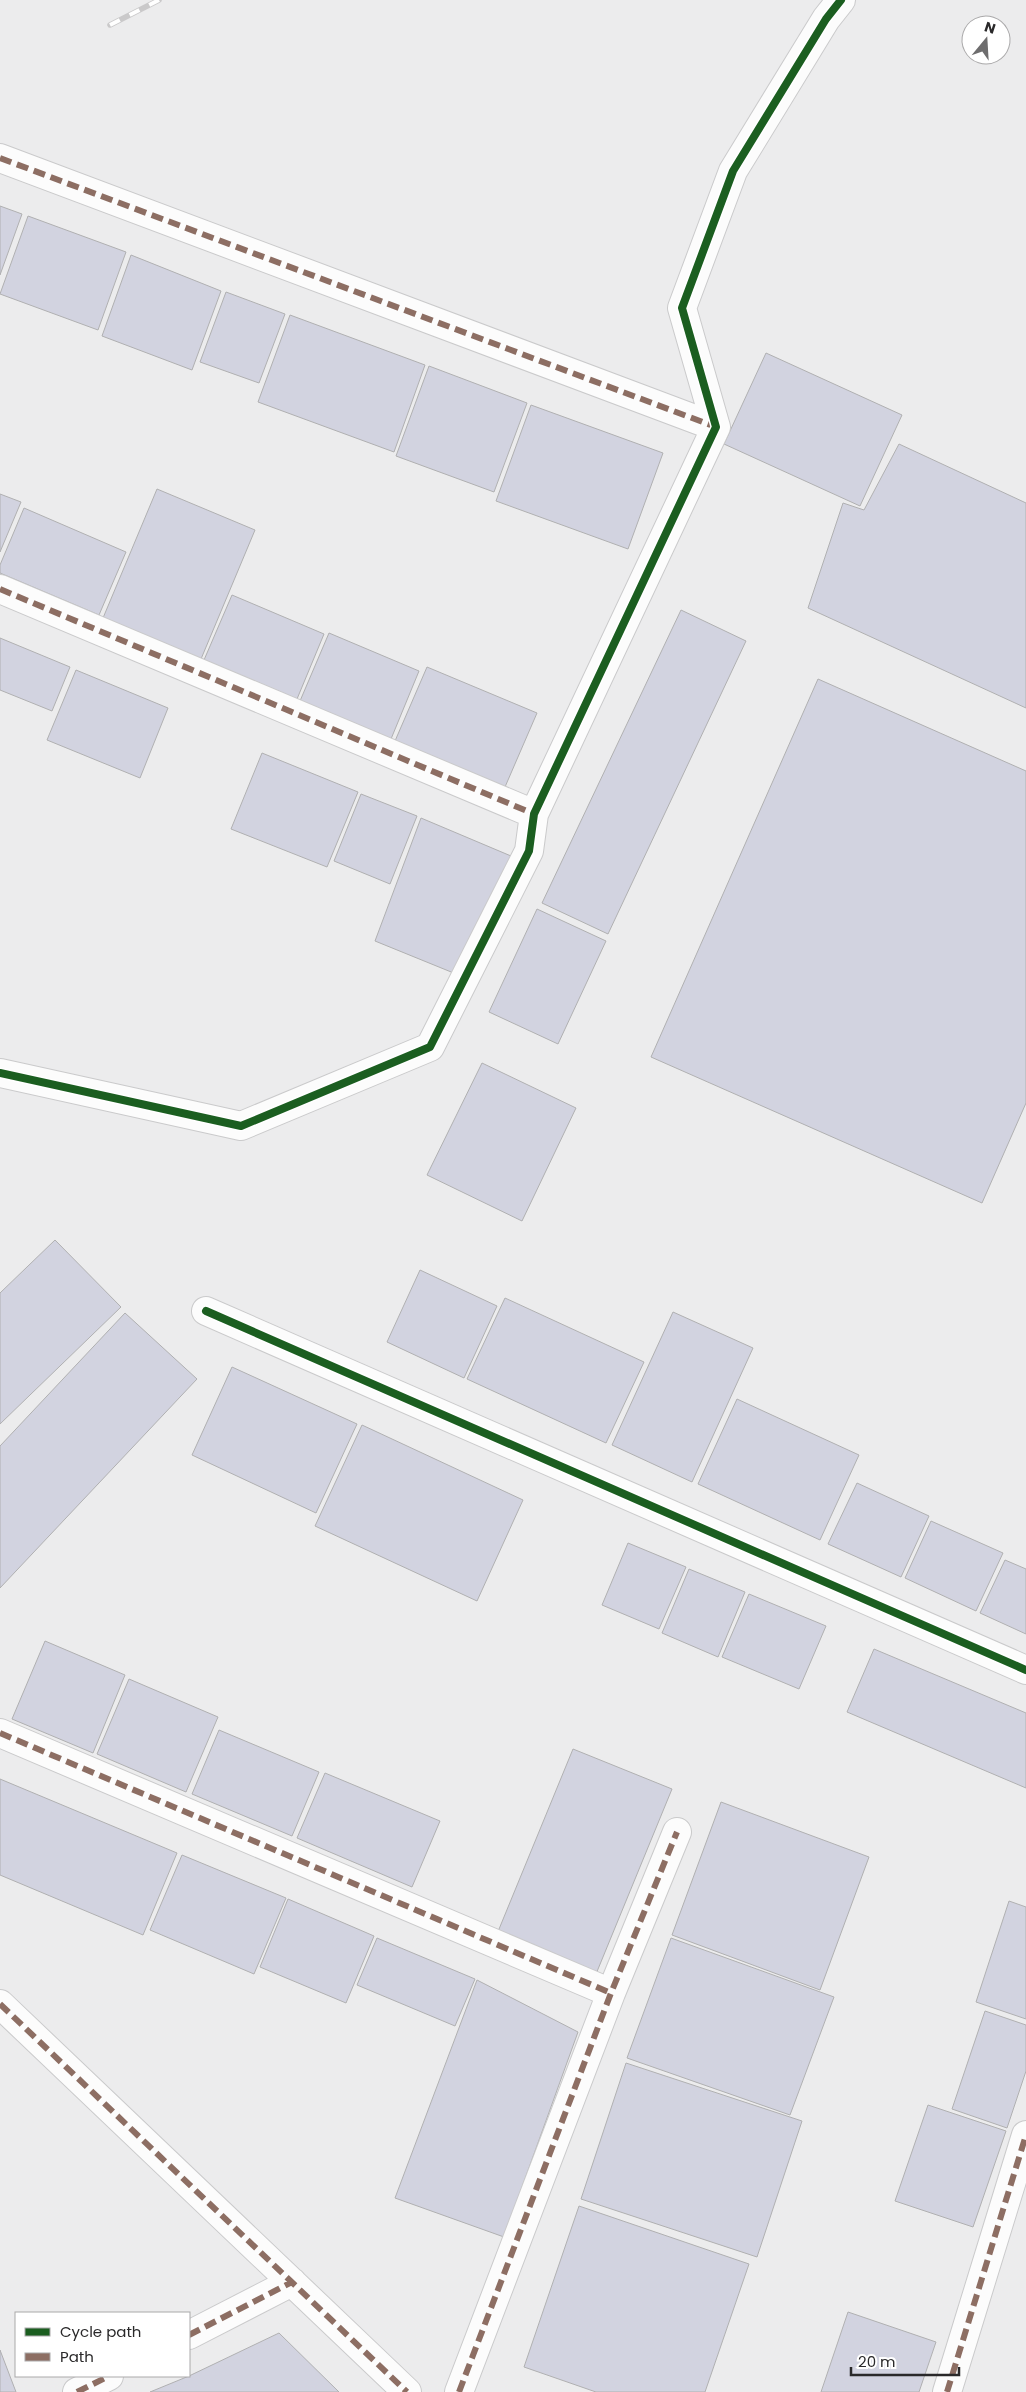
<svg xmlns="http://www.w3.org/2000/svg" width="1026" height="2392" viewBox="0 0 1026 2392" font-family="Poppins,sans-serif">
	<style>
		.building { fill: #d2d3e0; stroke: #b0b0b1 }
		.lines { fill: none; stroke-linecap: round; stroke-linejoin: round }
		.minor-casing { stroke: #cacacb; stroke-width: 30 }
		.minor { stroke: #fcfcfc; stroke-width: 28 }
		.rail-casing { stroke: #cac9ca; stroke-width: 5.5 }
		.rail { stroke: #fff; stroke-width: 4; stroke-dasharray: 11; stroke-linecap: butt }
		.quiet { stroke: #8d6e63; stroke-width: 6; stroke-dasharray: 12 6; stroke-linecap: butt }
		.cycleway-casing { stroke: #fff; stroke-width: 11 }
		.cycleway { stroke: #1b5e20; stroke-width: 8 }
	</style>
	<rect width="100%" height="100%" fill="#ececed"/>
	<!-- building -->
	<path class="building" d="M0 206 22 214 0 275Z
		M28 216 126 252 98 330 0 294Z
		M131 255 221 291 192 370 102 336Z
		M226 292 285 314 259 383 200 362Z
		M290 315 425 365 394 452 258 402Z
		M766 353 902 415 860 506 724 444Z
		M429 366 527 403 494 492 396 456Z
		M531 405 663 453 628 549 496 501Z
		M899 444 1026 503V708L808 608 843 503 864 510Z
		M157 489 255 530 201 659 103 618Z
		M0 494 21 502 0 552Z
		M24 508 126 552 99 615 0 573V565Z
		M232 595 324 634 297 699 204 660Z
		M681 610 746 641 608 934 542 903Z
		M329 633 419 671 391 739 300 701Z
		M0 638 70 667 52 711 0 690Z
		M427 667 537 713 505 787 395 741Z
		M76 670 168 708 140 778 47 740Z
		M818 679 1026 771V1103L982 1203 651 1057Z
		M262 753 358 792 327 867 231 829Z
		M361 794 417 816 390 884 334 861Z
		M421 818 511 856 461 976 375 941Z
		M537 909 606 941 558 1044 489 1012Z
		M482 1063 576 1108 522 1221 427 1175Z
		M55 1240 121 1307 0 1424V1293Z
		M420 1270 497 1306 464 1378 387 1342Z
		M505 1298 644 1362 606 1443 467 1379Z
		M673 1312 753 1348 692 1482 612 1445Z
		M125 1313 197 1379 0 1588V1446Z
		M232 1367 357 1424 316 1513 192 1455Z
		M737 1399 859 1455 820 1540 698 1484Z
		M362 1425 523 1500 477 1601 315 1526Z
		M857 1483 929 1516 901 1577 828 1544Z
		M931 1521 1003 1553 976 1611 905 1578Z
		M628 1543 686 1567 659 1629 602 1605Z
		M1005 1560 1026 1569V1634L980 1613Z
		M689 1569 745 1592 718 1657 662 1633Z
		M749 1594 826 1626 799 1689 722 1657Z
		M45 1641 125 1675 93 1753 12 1719Z
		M874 1649 1026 1713V1788L847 1712Z
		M129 1679 218 1717 186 1792 97 1754Z
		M219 1730 319 1772 292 1836 192 1794Z
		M573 1749 672 1789 596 1974 497 1934Z
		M325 1773 440 1821 412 1887 297 1838Z
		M0 1779 177 1853 143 1935 0 1875Z
		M721 1802 869 1857 820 1990 672 1935Z
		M182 1855 286 1898 254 1974 150 1930Z
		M288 1899 374 1936 346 2003 260 1967Z
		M1009 1901 1026 1907V2019L976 2002Z
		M377 1938 475 1979 455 2026 357 1985Z
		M671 1938 834 1997 790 2115 627 2058Z
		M477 1980 578 2032 504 2237 395 2198Z
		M985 2011 1026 2025V2071L1007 2128 952 2109Z
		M626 2063 802 2121 757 2257 581 2199Z
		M928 2105 1006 2131 973 2227 895 2201Z
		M579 2206 749 2264 705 2392H596L524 2367Z
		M848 2312 936 2342 919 2392H821Z
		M279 2333 339 2392H150L189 2376Z
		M0 2350 16 2392H0Z"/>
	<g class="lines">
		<!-- minor casing -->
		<g class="minor-casing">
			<path id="minor" d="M0 158 716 427
				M0 589 534 814
				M0 1073 241 1126 430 1047 529 851 534 814 716 427 682 308 733 171 826 19 841 0
				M206 1311 1026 1670
				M0 1733 611 1993
				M0 2004 407 2392
				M189 2335 292 2282
				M77 2392 109 2376
				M459 2392 611 1993 677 1832
				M947 2392 1026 2135"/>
		</g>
		<!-- minor -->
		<use href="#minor" class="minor"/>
		<!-- rail casing -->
		<g class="rail-casing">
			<path id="rail" d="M110 25 159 0"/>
		</g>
		<!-- rail -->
		<use href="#rail" class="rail"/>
		<!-- quiet -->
		<path class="quiet" d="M0 158 716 427
			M0 589 534 814
			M0 1733 611 1993
			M0 2004 407 2392
			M189 2335 292 2282
			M77 2392 109 2376
			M459 2392 611 1993 677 1832
			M947 2392 1026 2135"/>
		<!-- cycleway casing -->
		<g class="cycleway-casing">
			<path id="cycleway" d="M0 1073 241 1126 430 1047 529 851 534 814 716 427 682 308 733 171 826 19 841 0
				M206 1311 1026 1670"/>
		</g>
		<!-- cycleway -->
		<use href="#cycleway" class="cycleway"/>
	</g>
	<!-- legend -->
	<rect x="15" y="2312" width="175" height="65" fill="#ffffff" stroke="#aaa9aa"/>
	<rect x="25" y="2328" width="25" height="8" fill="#1b5e20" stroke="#aaa9aa"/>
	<text x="60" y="2337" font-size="15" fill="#2a292a">Cycle path</text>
	<rect x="25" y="2353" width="25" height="8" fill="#8d6e63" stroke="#aaa9aa"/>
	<text x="60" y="2362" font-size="15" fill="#2a292a">Path</text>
	<!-- north arrow -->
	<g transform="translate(986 40) rotate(18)"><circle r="24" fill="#ffffff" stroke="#aaa9aa"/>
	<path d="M0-4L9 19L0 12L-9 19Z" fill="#6e6d6e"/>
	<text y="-8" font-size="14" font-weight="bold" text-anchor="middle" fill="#2a292a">N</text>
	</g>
	<!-- scale -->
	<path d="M851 2367v8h108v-8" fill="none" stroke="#2a292a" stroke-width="2.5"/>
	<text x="858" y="2367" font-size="15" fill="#2a292a" stroke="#ffffff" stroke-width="4" paint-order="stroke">20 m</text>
</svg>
